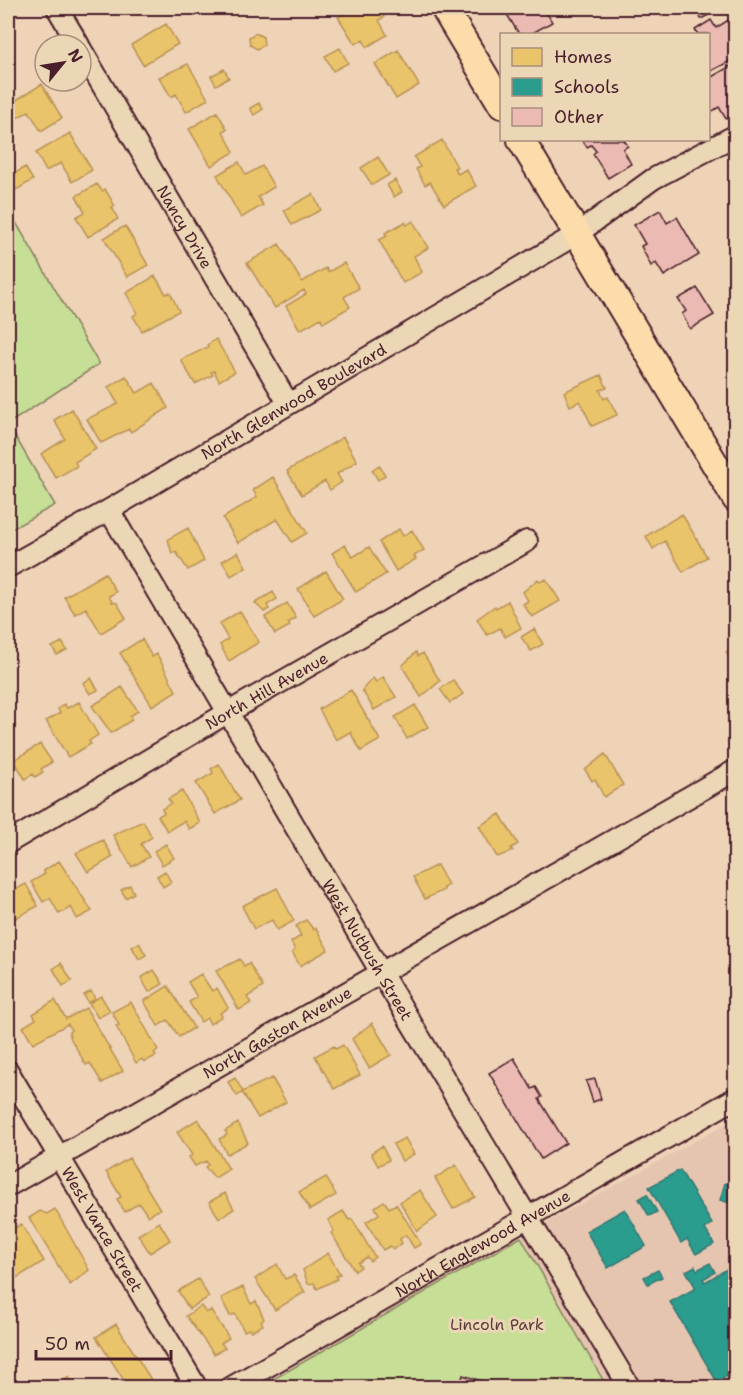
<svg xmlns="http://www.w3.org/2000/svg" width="743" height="1395" viewBox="0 0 743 1395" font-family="'Shantell Sans',sans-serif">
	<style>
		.built { fill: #e6c5b0 }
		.green { fill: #c6de95; stroke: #887e60; stroke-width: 1.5 }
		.homes { fill: #e9c46a; stroke: #b99257; stroke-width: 1.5 }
		.schools { fill: #2a9d8f; stroke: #347771; stroke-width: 1.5 }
		.building { fill: #eabab3; stroke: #4a1f2b; stroke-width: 1.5 }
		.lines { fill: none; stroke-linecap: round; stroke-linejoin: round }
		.minor-casing { stroke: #4a1f2b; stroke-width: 24 }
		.major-casing { stroke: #4a1f2b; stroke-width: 30 }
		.minor { stroke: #ebd6b5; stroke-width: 20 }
		.major { stroke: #fddcac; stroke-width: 26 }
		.labels { text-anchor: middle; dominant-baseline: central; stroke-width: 6; stroke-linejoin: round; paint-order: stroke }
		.street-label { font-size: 16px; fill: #4a1f2b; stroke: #ebd6b5 }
		.park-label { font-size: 16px; fill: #5d3c3b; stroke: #ebd6b5 }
	</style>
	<rect width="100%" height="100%" fill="#eed3b7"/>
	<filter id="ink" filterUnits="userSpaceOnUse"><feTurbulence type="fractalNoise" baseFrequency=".0167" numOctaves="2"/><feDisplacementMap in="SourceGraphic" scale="12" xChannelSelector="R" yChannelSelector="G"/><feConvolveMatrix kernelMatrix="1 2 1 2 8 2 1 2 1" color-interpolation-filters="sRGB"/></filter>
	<g filter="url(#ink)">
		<!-- built -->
		<path class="built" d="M735 1119V1387H607L521 1237Z"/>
		<!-- green -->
		<path class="green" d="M8 209 99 364 8 424 55 505 8 531Z
			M521 1237 607 1387 258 1388Z"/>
		<!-- homes -->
		<path class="homes" d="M355 8H378L384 17 379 20 387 35 367 47 363 40 355 44 338 17Z
			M166 24 178 44 143 65 131 45Z
			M256 33 263 37 264 45 257 49 250 45 249 37Z
			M340 48 348 63 333 71 325 56Z
			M398 50 419 85 396 99 375 64Z
			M188 64 208 99 186 112 176 94 171 97 159 77Z
			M224 69 229 78 216 85 211 76Z
			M42 84 62 118 41 131 29 111 15 119 8 105Z
			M259 103 263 109 254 115 250 108Z
			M217 112 227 129 223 131 234 152 211 166 189 129Z
			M70 133 92 170 72 182 61 163 46 171 36 153Z
			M442 140 457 167 454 168 458 174 466 169 476 186 444 205 430 182 425 185 416 169 420 167 414 157Z
			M378 157 389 175 372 185 361 168Z
			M239 162 246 175 262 166 274 187 258 197 263 205 241 218 217 175Z
			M25 167 33 180 16 190 9 177Z
			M395 180 402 192 394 197 387 185Z
			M97 184 102 191 105 189 115 206 112 207 118 219 88 237 76 217 85 212 76 196Z
			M313 194 321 210 292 225 284 210Z
			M413 221 428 248 414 256 422 272 403 283 379 240 387 236 385 233 405 222 407 225Z
			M125 226 148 265 127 277 104 238Z
			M279 244 302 282 326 268 328 272 344 263 359 288 344 297 350 307 323 323 321 318 300 330 286 306 306 294 304 290 275 308 247 263Z
			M155 276 166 294 170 292 179 311 142 331 133 316 137 313 126 293Z
			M216 339 235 372 219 381 214 371 211 372 213 375 195 384 181 360 208 347 207 345Z
			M601 375 607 388 600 390 604 399 608 397 617 415 592 426 580 401 570 406 564 392Z
			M126 376 137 393 154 383 168 408 131 432 129 429 101 443 87 419 118 404 108 387Z
			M72 409 96 449 75 462 77 466 56 478 41 454 65 439 54 420Z
			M343 437 357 461 337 474 342 482 330 490 325 481 302 495 287 471Z
			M379 465 385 475 378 480 372 470Z
			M273 477 307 533 292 542 277 519 238 543 223 518 257 497 253 490Z
			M682 514 707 557 683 572 665 541 653 549 646 536Z
			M188 528 204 561 188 570 176 552 172 554 168 539Z
			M399 529 403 536 412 530 424 550 414 556 416 559 396 571 379 542Z
			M345 545 353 557 369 547 386 574 356 592 332 553Z
			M238 552 246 567 231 576 222 561Z
			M326 571 343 599 314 616 298 589Z
			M105 573 116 592 109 596 112 602 117 603 126 618 101 633 86 608 75 614 64 597Z
			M538 579 540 582 546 579 560 601 532 617 523 604 528 601 523 592Z
			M273 592 277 599 267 605 269 609 264 612 255 603Z
			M508 601 521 628 505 637 500 628 487 635 477 619 495 606 496 608Z
			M287 603 296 618 288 623 290 626 275 634 265 617Z
			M240 611 259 642 229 661 220 645 228 639 219 624Z
			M534 629 543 644 531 651 521 637Z
			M142 639 152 657 157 654 176 691 152 706 120 653Z
			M62 642 67 650 57 655 52 647Z
			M736 646V669L726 652Z
			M416 652 418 656 423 653 440 681 421 697 402 666Z
			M383 677 396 697 374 710 362 690 373 678 376 682Z
			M91 678 98 690 90 694 83 683Z
			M453 680 463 694 450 703 440 689Z
			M122 687 138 711 130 716 132 720 111 733 92 706Z
			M351 690 380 740 361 751 350 732 336 740 319 709Z
			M79 702 98 735 89 741 91 744 68 757 46 721 60 713 58 709 64 704 67 708Z
			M415 705 428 727 407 739 395 717Z
			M40 744 52 762 41 769 43 772 35 777 33 774 25 779 14 760Z
			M605 754 623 785 604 797 595 779 592 781 585 770Z
			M219 764 240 800 215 814 196 783 213 773 211 769Z
			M182 791 200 823 189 829 184 821 167 831 158 816 164 813 162 809 171 803 168 799Z
			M500 814 518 844 511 848 513 851 497 857 479 826Z
			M143 821 152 837 141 844 149 857 132 867 113 835Z
			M103 840 113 857 88 872 76 853Z
			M166 844 174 858 162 865 154 851Z
			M59 861 92 911 77 919 71 907 59 914 50 898 43 902 31 882 45 874 43 871Z
			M437 865 448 885 443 888 444 890 425 899 413 877Z
			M165 871 171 882 163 887 157 876Z
			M26 884 38 906 8 922V893Z
			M130 885 134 893 126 898 121 890Z
			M277 888 294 921 277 930 272 920 254 929 242 906Z
			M306 920 314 930 316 928 328 950 300 966 292 952 295 950 291 942 301 936 296 926Z
			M139 943 146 955 139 959 132 947Z
			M240 959 244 966 249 963 263 987 247 997 251 1003 239 1010 216 971Z
			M61 963 72 981 63 986 53 969Z
			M154 970 163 984 149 992 141 978Z
			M201 974 212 991 217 988 228 1008 220 1013 222 1016 210 1024 207 1018 201 1022 189 1002 197 997 188 982Z
			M168 986 194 1028 179 1037 168 1020 158 1026 144 1001Z
			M91 991 95 999 88 1003 84 995Z
			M101 996 110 1011 98 1018 89 1003Z
			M55 1000 66 1019 86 1008 123 1071 102 1083 90 1063 86 1065 71 1039 69 1032 71 1030 68 1024 33 1043 23 1027 36 1019 33 1014Z
			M131 1002 158 1050 154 1053 156 1056 144 1062 142 1059 136 1063 116 1026 119 1025 112 1012Z
			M372 1023 391 1055 369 1068 352 1039Z
			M343 1045 360 1075 334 1089 315 1056 334 1046 336 1049Z
			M235 1078 243 1092 237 1096 228 1082Z
			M272 1078 286 1102 258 1118 242 1092Z
			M198 1119 229 1169 215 1178 205 1167 208 1165 206 1161 195 1166 189 1157 192 1155 177 1132Z
			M238 1123 248 1143 227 1154 219 1139 227 1135 225 1131Z
			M405 1138 414 1154 402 1161 393 1144Z
			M382 1146 389 1160 378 1166 371 1153Z
			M129 1158 160 1209 148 1216 139 1203 125 1212 117 1199 121 1197 106 1172Z
			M456 1165 475 1197 453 1209 435 1178Z
			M326 1177 336 1195 310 1210 299 1192Z
			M420 1190 437 1217 417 1231 400 1202Z
			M225 1193 234 1209 219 1218 209 1202Z
			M384 1201 389 1208 396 1204 421 1244 414 1248 406 1235 400 1239 402 1243 393 1249 390 1246 383 1250 366 1222 379 1214 375 1207Z
			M55 1209 89 1270 70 1285 29 1218 40 1211 47 1214Z
			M343 1211 349 1220 352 1219 375 1257 370 1261 367 1257 358 1263 361 1267 355 1271 331 1233 334 1231 328 1220Z
			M159 1222 170 1240 150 1253 138 1235Z
			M21 1224 44 1261 15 1279 8 1267V1232Z
			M328 1253 340 1274 336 1276 337 1279 317 1289 314 1283 308 1284 303 1270Z
			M277 1264 285 1279 294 1275 305 1292 275 1310 255 1279Z
			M198 1279 209 1297 189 1309 178 1291Z
			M243 1287 251 1304 256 1301 264 1319 261 1321 263 1325 251 1331 249 1329 244 1331 235 1314 230 1316 221 1298Z
			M201 1306 206 1313 211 1310 229 1338 221 1343 225 1348 214 1354 186 1316Z
			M116 1324 155 1386 152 1388H129L96 1337Z
			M69 1377 75 1388H52Z"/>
		<!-- schools -->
		<path class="schools" d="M680 1170 712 1224 705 1229 714 1244 696 1254 687 1239 681 1243 649 1187Z
			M725 1183 736 1187V1205L720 1200Z
			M647 1194 657 1212 649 1216 639 1199Z
			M625 1209 646 1246 608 1268 586 1231Z
			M710 1263 715 1272 703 1279 705 1282 727 1269 736 1284V1371L717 1382 670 1302 696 1288 686 1271 695 1266 697 1270Z
			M658 1270 662 1277 648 1284 644 1277Z"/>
		<!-- building -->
		<path class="building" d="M503 8H544L552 22 531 34H519Z
			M695 8H722L701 19Z
			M730 19 736 27V58L709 72 708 74V34H698L695 30 711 20 716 28Z
			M736 63V114L726 119 719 107 708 114V79Z
			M582 140H624L628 146 623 149 631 164 608 178 593 154 596 151 591 145 587 147Z
			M660 210 667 223 677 217 699 255 664 276 656 263 651 266 641 246 645 244 634 225Z
			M697 288 714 315 690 329 682 314 686 311 678 299Z
			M514 1058 532 1089 536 1087 542 1097 539 1099 566 1143 541 1159 489 1073Z
			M595 1079 601 1099 593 1102 586 1081Z
			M463 1375 487 1383 485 1388 460 1385Z"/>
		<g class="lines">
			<!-- minor casing -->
			<g class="minor-casing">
				<g id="minor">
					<path d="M57 8 79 45"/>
					<path id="s1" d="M81 49 288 403"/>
					<path id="s2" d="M109 510 380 971 630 1388"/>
					<path id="s3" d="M8 567 109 510 577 234 653 179 736 135"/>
					<path id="s4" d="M8 843 227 713 527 541"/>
					<path id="s5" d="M8 1071 197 1388"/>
					<path id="s6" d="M8 1186 736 770"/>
					<path id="s7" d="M230 1388 736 1098"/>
				</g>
			</g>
			<!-- major casing -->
			<g class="major-casing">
				<path id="major" d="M444 8 502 105
					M521 140 736 499"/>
			</g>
			<!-- minor -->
			<use href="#minor" class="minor"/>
			<!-- major -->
			<use href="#major" class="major"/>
		</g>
	</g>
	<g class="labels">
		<!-- street labels -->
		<g class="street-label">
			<text stroke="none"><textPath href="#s1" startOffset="206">Nancy Drive</textPath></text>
			<text stroke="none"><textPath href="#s3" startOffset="330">North Glenwood Boulevard</textPath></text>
			<text stroke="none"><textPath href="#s4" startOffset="300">North Hill Avenue</textPath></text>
			<text stroke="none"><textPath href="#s2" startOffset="510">West Nutbush Street</textPath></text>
			<text stroke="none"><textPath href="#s6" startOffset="310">North Gaston Avenue</textPath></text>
			<text stroke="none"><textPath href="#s5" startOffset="184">West Vance Street</textPath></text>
			<text stroke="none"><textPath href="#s7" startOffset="291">North Englewood Avenue</textPath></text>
		</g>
		<!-- park labels -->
		<g class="park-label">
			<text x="497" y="1324">Lincoln Park</text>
		</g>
	</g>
	<!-- margin -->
	<rect width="743" height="1395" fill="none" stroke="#ebd6b5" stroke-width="30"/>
	<rect x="15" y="15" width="713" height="1365" fill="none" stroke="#4a1f2b" stroke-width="2" filter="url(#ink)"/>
	<!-- legend -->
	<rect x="500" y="33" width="210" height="108" fill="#ebd6b5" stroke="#ab8d7e" stroke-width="1.5"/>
	<rect x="512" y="48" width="30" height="18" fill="#e9c46a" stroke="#ab8d7e" stroke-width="1.5"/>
	<text x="554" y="63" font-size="18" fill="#4a1f2b">Homes</text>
	<rect x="512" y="78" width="30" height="18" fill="#2a9d8f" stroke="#ab8d7e" stroke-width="1.5"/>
	<text x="554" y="93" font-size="18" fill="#4a1f2b">Schools</text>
	<rect x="512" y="108" width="30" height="18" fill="#eabab3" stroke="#ab8d7e" stroke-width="1.5"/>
	<text x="554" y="123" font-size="18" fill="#4a1f2b">Other</text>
	<!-- north arrow -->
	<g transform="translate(63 63) rotate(60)"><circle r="28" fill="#ebd6b5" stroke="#ab8d7e" stroke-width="1.5"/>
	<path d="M0-4.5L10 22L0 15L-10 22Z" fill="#4a1f2b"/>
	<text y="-9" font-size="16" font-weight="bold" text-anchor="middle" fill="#4a1f2b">N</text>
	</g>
	<!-- scale -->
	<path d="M36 1350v9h135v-9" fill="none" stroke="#4a1f2b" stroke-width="3"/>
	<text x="45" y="1350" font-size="18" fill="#4a1f2b" stroke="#ebd6b5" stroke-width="4.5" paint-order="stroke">50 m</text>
</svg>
